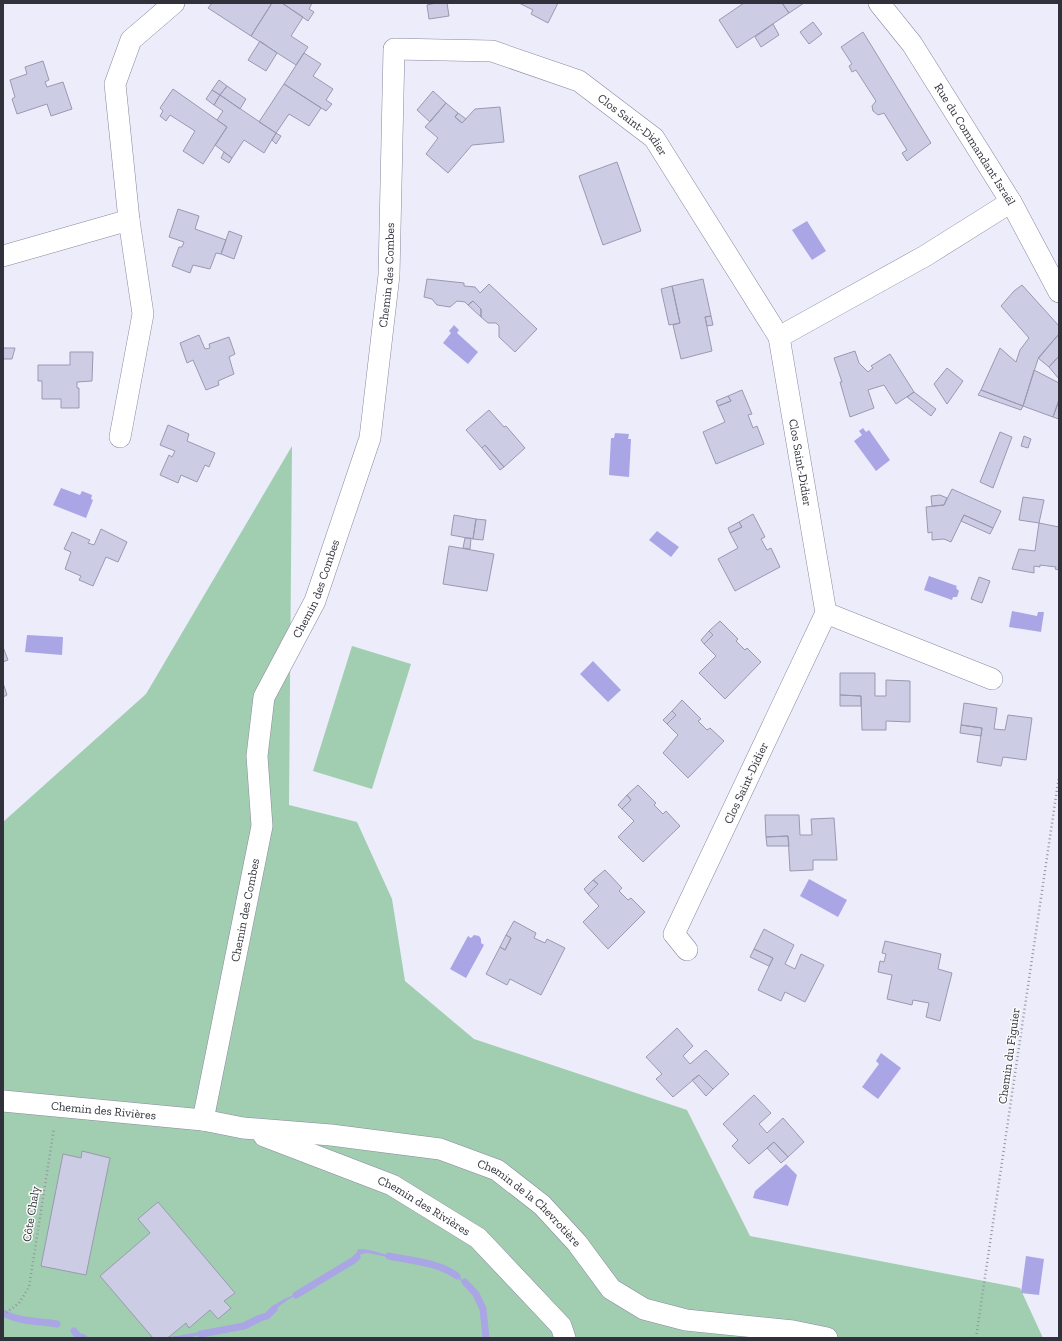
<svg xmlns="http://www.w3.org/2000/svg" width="1062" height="1341" viewBox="0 0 1062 1341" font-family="'Zilla Slab',serif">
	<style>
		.green { fill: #a1ceb0 }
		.water { fill: #aaa5e5 }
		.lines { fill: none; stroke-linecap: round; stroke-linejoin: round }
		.stream { stroke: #aaa5e5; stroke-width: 7 }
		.building { fill: #cdcce5; stroke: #9a99b1 }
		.street-casing { stroke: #89889f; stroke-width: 22 }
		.path { stroke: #9494a0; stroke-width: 2.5; stroke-dasharray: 1 3; stroke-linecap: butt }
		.street { stroke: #fff; stroke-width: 21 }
		.labels { text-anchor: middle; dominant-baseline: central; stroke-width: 3; stroke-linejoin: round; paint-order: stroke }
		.street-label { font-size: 12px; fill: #31313b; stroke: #fbfbfb }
	</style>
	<rect width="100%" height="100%" fill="#ececfb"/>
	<!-- green -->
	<path class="green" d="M292 446 289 805 357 822 392 899 405 981 474 1039 687 1110 750 1236 1020 1288 1043 1338H3V822L146 694Z
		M352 646 411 664 372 789 313 771Z"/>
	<!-- water -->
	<path class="water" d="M807 221 826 251 812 260 792 230Z
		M454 325 459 330 457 333 478 352 468 364 443 343 451 333 449 331Z
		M863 428 866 432 869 430 890 460 876 471 854 441 862 435 859 431Z
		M615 433 629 434 628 439H631L629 477 609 475 611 438H614Z
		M61 488 80 495 82 491 92 495 91 499 93 500 86 518 53 505Z
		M657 531 679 547 671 557 649 540Z
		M929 576 957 586 956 588 959 591 957 597H953L952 600 924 590Z
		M1012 611 1037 616 1038 612H1044L1041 632 1009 627Z
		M27 635 63 637 62 655 25 652Z
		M593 661 621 690 608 702 580 674Z
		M809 879 847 900 838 917 800 896Z
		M474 935 479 936 481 939V943L484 945 466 978 450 969 468 936 471 938Z
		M881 1053 901 1068 878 1099 862 1087 879 1064 876 1061Z
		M786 1164 797 1175 788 1206 753 1198 755 1191Z
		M358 1249C375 1249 390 1257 406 1260 411 1262 416 1261 421 1261 450 1265 477 1286 485 1313 488 1322 487 1330 487 1338H484V1312L481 1305 472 1290 452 1273 422 1262 407 1261 368 1253 361 1254 350 1263 286 1301 273 1311 268 1318H264L268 1316 271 1307 284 1299 308 1289 349 1263 354 1259Z
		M1026 1256 1044 1259 1039 1295 1021 1293Z
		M255 1319H259L243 1327 221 1331 186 1338H165L200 1332H210L226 1330 243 1325Z"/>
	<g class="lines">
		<!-- stream -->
		<path class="stream" d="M389 1256C411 1261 438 1262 457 1276
			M465 1282 476 1294 483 1309 486 1338
			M296 1295 354 1260 357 1257
			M3 1313C20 1322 39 1321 57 1324
			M74 1331 78 1336 84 1338
			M201 1334 244 1326 260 1318 267 1316 274 1309"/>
	</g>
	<!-- building -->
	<path class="building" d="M212 3H272L251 36 208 8Z
		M272 3H282L303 17 291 36 308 47 296 65 251 36Z
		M282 3H312L309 9 314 12 308 21Z
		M436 3H447L449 16 429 19 427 5Z
		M519 3H558L548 23 531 14 533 10Z
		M744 3H782L789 13 737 48 719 20Z
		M782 3H804L789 13Z
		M813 22 822 34 809 44 800 32Z
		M773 24 779 35 761 47 755 37Z
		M863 32 931 143 907 161 902 153 907 150 884 113 878 115 873 111 872 106 876 101 856 70 852 72 849 66 852 64 841 47Z
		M260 41 277 53 266 71 248 60Z
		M304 53 321 64 313 76 333 89 326 100 332 104 326 111 284 84Z
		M43 61 49 80 45 82 47 87 63 82 72 109 51 116 47 104 17 114 12 99 15 97 10 80 27 74 25 67Z
		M219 80 227 86 220 95 212 90Z
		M284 84 321 108 309 126 289 114 276 133 259 122Z
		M227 86 246 99 240 109 220 95Z
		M173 89 227 127 203 164 183 151 195 131 170 115 166 121 160 116 163 111 160 108Z
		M212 90 220 95 214 105 206 99Z
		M433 91 446 103 430 122 417 110Z
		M220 95 276 133 264 153 244 140 232 158 215 145 227 127 217 120 223 111 214 105Z
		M446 103 458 113 455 117 462 123 475 109 500 107 504 142 472 145 448 173 426 154 438 138 425 127Z
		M458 113 466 119 462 123 455 117Z
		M276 133 281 136 276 144 272 140Z
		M224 152 232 158 229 163 221 158Z
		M617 162 641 231 603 245 579 176Z
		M178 209 199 216 195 229 226 240 221 254 216 253 210 269 193 265 190 273 172 266 179 247H182L184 242 169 237Z
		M229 231 242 236 234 259 221 254Z
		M427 279 464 283V286L475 287 480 293 489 284 537 329 515 352 499 337V326L496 323H488L481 317V309L473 301 468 305 465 302 457 301 450 307 437 305 432 299 424 297Z
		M703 279 711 316 705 317 712 351 681 359 673 325 680 323 672 286Z
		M1022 285 1059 326V334L1038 359 1023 406 981 390 1000 348 1016 362 1020 350 1029 338 1001 306 1014 291Z
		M672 286 680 323 669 325 661 289Z
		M473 301 481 309V317L468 305Z
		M711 316 713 325 707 326 705 317Z
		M1059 334V356L1049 367 1038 358Z
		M199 335 205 349 210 348 209 344 229 337 235 354 229 357 234 374 218 381 219 385 206 390 193 360 187 363 180 343Z
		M3 348H15L12 359H3Z
		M855 351 859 363 868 372 873 368 871 366 890 354 914 392 896 404 884 385 868 390 874 408 850 417 840 382H842L834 358Z
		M70 352H93L92 381 77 382V388H79V408H61V399H42V381H38V365H70Z
		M1059 356V379L1049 367Z
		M947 368 963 381 947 404 934 384Z
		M1034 370 1059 383V400L1053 417 1023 406Z
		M742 390 752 414 748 415 753 428 757 426 764 444 716 464 703 432 725 422 718 406 731 401 728 396Z
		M981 390 1023 406 1021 410 978 395Z
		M914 392 936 409 931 416 907 397Z
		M728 396 731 401 718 406 716 401Z
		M1059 400V419L1053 417Z
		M489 410 504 427 506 426 525 448 504 467 485 445 482 448 466 430Z
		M168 425 189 434 187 441 215 453 209 467 205 465 197 482 181 475 178 483 160 475 169 455 172 457 175 451 160 445Z
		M1000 432 1012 437 993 488 980 482Z
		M1024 436 1031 439 1028 448 1021 446Z
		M485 445 504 467 500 470 482 448Z
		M952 489 1001 511 993 528 964 515 951 542 944 539 932 540V532L928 533 926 507 944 505Z
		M940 495 947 498 944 505 932 506 931 496Z
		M1023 497 1044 500 1039 523 1019 520Z
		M753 514 765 537 761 539 767 550 771 548 780 567 735 591 718 559 738 548 730 533 742 527 739 522Z
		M454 515 476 519 473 539 451 535Z
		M964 515 993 528 990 534 961 521Z
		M476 519 486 520 483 540 473 539Z
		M739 522 742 527 730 533 728 528Z
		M1039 523 1059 527V570L1055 569 1056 567 1040 565V567L1034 566V573L1012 569 1019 549 1035 551Z
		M101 529 127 542 118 562 106 557 93 586 79 580 81 576 65 569 71 552 64 549 72 532 90 540 88 543 94 545Z
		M465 538H471L470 549 463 548Z
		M449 546 494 554 487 591 443 584Z
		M979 577 990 581 982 603 971 599Z
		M720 621 738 639 736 641 745 650 747 648 761 662 725 699 699 673 716 656 704 644 713 635 709 631Z
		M709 631 713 635 704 644 701 640Z
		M3 647 8 660 3 662Z
		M840 673H875V696H886V680L910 681V722L886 721V730H862L861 696 840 695Z
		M3 683 7 695 3 697Z
		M840 695 861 696V706H840Z
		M682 700 701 719 698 721 707 730 710 728 724 741 688 778 663 753 678 735 667 724 676 715 672 711Z
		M964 703 997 708 994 729 1005 730 1008 715 1032 718 1026 760 1003 757 1001 766 977 762 982 728 961 725Z
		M672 711 676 715 667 724 663 720Z
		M961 725 982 728 981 736 960 733Z
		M638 785 656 803 654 805 663 814 666 811 680 826 643 862 618 837 634 821 622 809 631 800 627 795Z
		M627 795 631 800 622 809 618 805Z
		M765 815H799L800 835H812L811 819 834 818 837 860H813V870L790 871 788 836 766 837Z
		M788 836 789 846H767L766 837Z
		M605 870 622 888 619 891 628 900 631 898 645 912 608 949 583 922 599 906 588 894 598 884 593 880Z
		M593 880 598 884 588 894 584 889Z
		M514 921 536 933 534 938 545 943 547 939 565 948 541 995 510 979 507 985 486 974 500 947 505 950 511 938 506 935Z
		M764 929 794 945 785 964 795 969 801 954 824 965 805 1002 785 992 781 1001 758 990 773 958 754 949Z
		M506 935 511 938 505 950 500 947Z
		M885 941 941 954 938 969 952 973 940 1021 926 1017 929 1003 913 1000 912 1005 887 999 892 975 878 972 880 961 884 962 886 954 882 953Z
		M754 949 773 958 769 966 750 957Z
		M677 1028 693 1046 683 1056 690 1064 706 1050 729 1074 713 1089 699 1075 673 1097 656 1079 662 1074 646 1057Z
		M699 1075 713 1089 706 1096 692 1080Z
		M754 1095 771 1113 759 1124 767 1133 783 1118 804 1142 788 1157 774 1142 749 1164 732 1146 738 1140 723 1124Z
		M774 1142 788 1157 781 1163 767 1148Z
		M82 1151 110 1158 86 1275 41 1266 63 1154 81 1158Z
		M158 1202 235 1293 224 1301 231 1308 218 1319 210 1310 189 1328 186 1323 169 1337 165 1338H153L100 1276 150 1233 138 1219Z"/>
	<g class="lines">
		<!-- street casing -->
		<g class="street-casing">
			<g id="street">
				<path id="s1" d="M879 3 912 44 1011 202 1059 292"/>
				<path d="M3 256 129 220 115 84 131 40 174 3"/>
				<path d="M779 337 925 256 1011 202"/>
				<path d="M120 437 143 314 129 220"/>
				<path d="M826 613 992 679"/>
				<path id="s2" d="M3 1101 203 1120 243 1128 331 1135 440 1149 497 1170 542 1205 577 1243 611 1289 644 1309 686 1320 793 1331 827 1338"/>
				<path id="s3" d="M203 1120 262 826 257 756 264 697 315 601 370 438 389 275 394 49 492 51 579 81 654 138 779 337 826 613 674 934 687 950"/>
				<path id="s4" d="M264 1136 392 1185 478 1238 561 1326 565 1338"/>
			</g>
		</g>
		<!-- path -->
		<path class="path" d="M3 1315 19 1303 29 1287 54 1128
			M976 1338 1059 776"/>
		<!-- street -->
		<use href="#street" class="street"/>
	</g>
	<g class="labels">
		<!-- street labels -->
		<g class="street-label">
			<text stroke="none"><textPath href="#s3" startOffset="1360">Clos Saint-Didier</textPath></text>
			<text stroke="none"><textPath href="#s1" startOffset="171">Rue du Commandant Israël</textPath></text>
			<text stroke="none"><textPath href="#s3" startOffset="874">Chemin des Combes</textPath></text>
			<text stroke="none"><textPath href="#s3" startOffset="1747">Clos Saint-Didier</textPath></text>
			<text stroke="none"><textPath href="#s3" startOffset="550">Chemin des Combes</textPath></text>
			<text transform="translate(746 783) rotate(-65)">Clos Saint-Didier</text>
			<text stroke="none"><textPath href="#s3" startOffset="214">Chemin des Combes</textPath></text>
			<text transform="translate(1009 1056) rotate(-82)">Chemin du Figuier</text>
			<text stroke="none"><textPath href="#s2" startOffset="101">Chemin des Rivières</textPath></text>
			<text stroke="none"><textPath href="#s2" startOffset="546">Chemin de la Chevrotière</textPath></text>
			<text stroke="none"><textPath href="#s4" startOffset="175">Chemin des Rivières</textPath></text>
			<text transform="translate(31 1214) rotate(-81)">Côte Chaly</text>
		</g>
	</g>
	<!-- border -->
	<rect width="1062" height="1341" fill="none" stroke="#31313b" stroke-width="8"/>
</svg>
